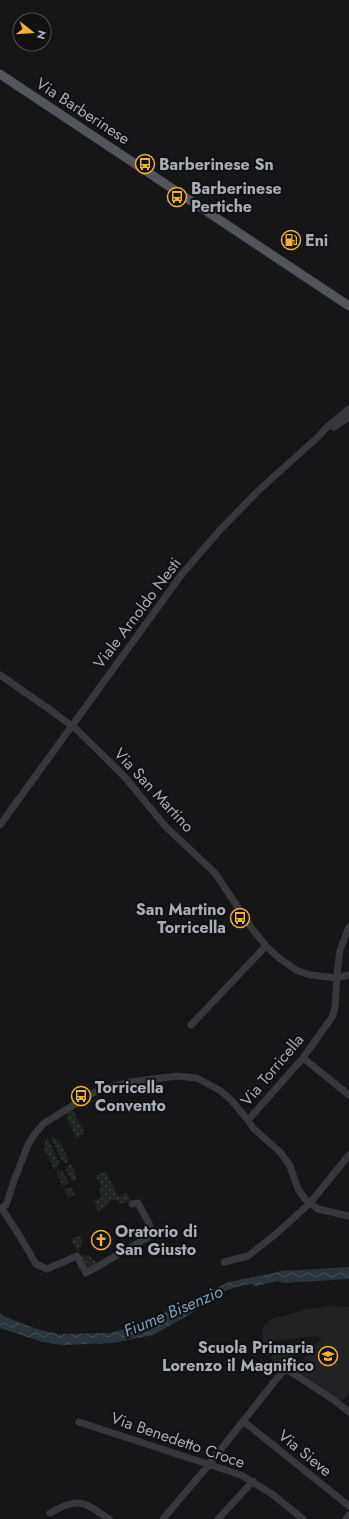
<svg xmlns="http://www.w3.org/2000/svg" width="349" height="1519" viewBox="0 0 349 1519" font-family="Jost,sans-serif">
	<style>
		.built { fill: #222225 }
		.grass { fill: #1e261f }
		.park { fill: url(#park-dots) }
		.water { fill: url(#water-waves) }
		.lines { fill: none; stroke-linecap: round; stroke-linejoin: round }
		.minor { stroke: #37383d; stroke-width: 7 }
		.major { stroke: #53555c; stroke-width: 9 }
		.labels { text-anchor: middle; dominant-baseline: central; stroke-width: 4; stroke-linejoin: round; paint-order: stroke }
		.street-label { font-size: 16px; fill: #a8adb8; stroke: #111113 }
		.poi-label { font-size: 16px; font-weight: bold; fill: #a8adb8; stroke: #111113; text-anchor: start }
		.water-label { font-size: 17px; font-style: italic; fill: #7f9bb3; stroke: #111113 }
	</style>
	<defs>
		<pattern id="park-dots" width="8" height="8" patternUnits="userSpaceOnUse"><rect width="8" height="8" fill="#1e261f"/><path d="M2 2h.1M6 6h.1" fill="none" stroke="#3c433d" stroke-width="1.8" stroke-linecap="round"/></pattern>
		<pattern id="water-waves" width="16" height="10" patternUnits="userSpaceOnUse"><rect width="16" height="10" fill="#2c353c"/><path d="M0 5q4-4 8 0t8 0" fill="none" stroke="#485056"/></pattern>
	</defs>
	<rect width="100%" height="100%" fill="#161618"/>
	<!-- built -->
	<path class="built" d="M330 1306 349 1307V1393L342 1401 294 1369 322 1338 315 1336 263 1342 262 1329 269 1320 307 1309Z"/>
	<!-- grass -->
	<path class="grass" d="M289 1352 292 1354 293 1358 288 1363H275L272 1361 271 1357 273 1354Z"/>
	<!-- park -->
	<path class="park" d="M72 1108 85 1134 76 1138 66 1116 68 1115 66 1111Z
		M53 1137 60 1142 69 1161 66 1163 62 1161 51 1138Z
		M48 1139 59 1162 58 1167 54 1169 44 1148 45 1142Z
		M71 1164 77 1178 72 1182 66 1170 67 1166Z
		M59 1170 63 1171 69 1183 63 1187 56 1172Z
		M105 1171 119 1197 126 1192 131 1201 121 1204 117 1200H111L106 1207 98 1211 94 1201 102 1197 98 1189 101 1187 96 1176Z
		M71 1186 75 1195 68 1198 64 1189Z
		M81 1235 82 1244 78 1252 71 1239Z
		M85 1255 91 1257 97 1263 86 1268 80 1256Z"/>
	<!-- water -->
	<path class="water" d="M349 1267V1279L283 1283 278 1281 256 1286 251 1284 236 1287 227 1290 187 1316 153 1335 113 1343 63 1345 43 1342 0 1328V1314L20 1323 41 1330 58 1334 109 1333 126 1329 155 1317 177 1307 189 1303V1301L229 1282 244 1279 282 1271Z"/>
	<g class="lines">
		<!-- minor -->
		<path class="minor" d="M334 427 349 417
			M0 675 49 709 76 729 123 775 166 827 215 873 253 930 266 946 279 958 296 970 310 975 337 978 349 975
			M0 825 182 574 219 531 259 490 319 436 326 428 349 409
			M191 1025 266 946
			M303 1058 349 1095
			M248 1120 303 1058 332 1017 335 1008 337 975 340 950 349 927
			M0 1209 6 1205 15 1178 28 1145 34 1135 43 1124 93 1093 107 1088 130 1082 177 1076 197 1078 221 1091 233 1102 248 1120 253 1128 281 1153 290 1166 298 1189 305 1199 318 1209 349 1216
			M2 1209 19 1235 36 1264 47 1269 77 1256 86 1273 147 1238 151 1231 148 1221 138 1203 132 1204
			M224 1262 248 1256 277 1233 310 1203 349 1155
			M243 1421 349 1506
			M79 1422 241 1475 272 1494 303 1519
			M50 1513C78 1496 84 1502 109 1519
			M163 1519 206 1468 282 1372 288 1370 334 1400 349 1412
			M218 1519 253 1481
			M346 1519 349 1515"/>
		<!-- major -->
		<path class="major" d="M0 74 349 306"/>
	</g>
	<!-- icons -->
	<defs>
		<g id="bus-ring" transform="scale(1)"><circle r="9.5" fill="#111113" stroke="#f2b134" stroke-width="1.5"/><path d="M-5-6H5V4H4V6H2V4H-2V6H-4V4H-5ZM-3.5-4V0h7V-4ZM-3.5 1.2v1.5H-2V1.2ZM2 1.2v1.5H3.5V1.2Z" fill="#f2b134"/></g>
		<g id="fuel-ring" transform="scale(1)"><circle r="9.5" fill="#111113" stroke="#f2b134" stroke-width="1.5"/><path d="M-5.5-6h7V0h2V4h1.3V-2.5L3-4.5l.8-.8L6-3V5H2.5V1h-1V6h-7ZM-4.2-4.7v3.2H.2V-4.7Z" fill="#f2b134"/></g>
		<g id="church-ring" transform="scale(1)"><circle r="9.5" fill="#111113" stroke="#f2b134" stroke-width="1.5"/><path d="M-1.2-6h2.4v3.5h3.3v2.4h-3.3V6h-2.4V-.1h-3.3v-2.4h3.3Z" fill="#f2b134"/></g>
		<g id="school-ring" transform="scale(1)"><circle r="9.5" fill="#111113" stroke="#f2b134" stroke-width="1.5"/><path d="M0-5L7-2L0 1L-7-2ZM-4 1L0 2.5L4 1V4Q0 6-4 4Z" fill="#f2b134"/></g>
	</defs>
	<g fill-rule="evenodd">
		<use href="#bus-ring" x="145" y="164"/>
		<use href="#bus-ring" x="177" y="197"/>
		<use href="#fuel-ring" x="291" y="240"/>
		<use href="#bus-ring" x="240" y="918"/>
		<use href="#bus-ring" x="81" y="1096"/>
		<use href="#church-ring" x="101" y="1240"/>
		<use href="#school-ring" x="328" y="1356"/>
	</g>
	<g class="labels">
		<!-- street labels -->
		<g class="street-label">
			<text transform="translate(83 111) rotate(33)">Via Barberinese</text>
			<text transform="translate(137 613) rotate(-53)">Viale Arnoldo Nesti</text>
			<text transform="translate(154 790) rotate(47)">Via San Martino</text>
			<text transform="translate(272 1070) rotate(-50)">Via Torricella</text>
			<text transform="translate(178 1440) rotate(19)">Via Benedetto Croce</text>
			<text transform="translate(305 1453) rotate(39)">Via Sieve</text>
		</g>
		<!-- poi labels -->
		<g class="poi-label">
			<text x="159" y="164">Barberinese Sn</text>
			<text x="191" y="188">Barberinese<tspan x="191" dy="18">Pertiche</tspan></text>
			<text x="305" y="240">Eni</text>
			<text x="226" y="909" text-anchor="end">San Martino<tspan x="226" dy="18">Torricella</tspan></text>
			<text x="95" y="1087">Torricella<tspan x="95" dy="18">Convento</tspan></text>
			<text x="115" y="1231">Oratorio di<tspan x="115" dy="18">San Giusto</tspan></text>
			<text x="314" y="1347" text-anchor="end">Scuola Primaria<tspan x="314" dy="18">Lorenzo il Magnifico</tspan></text>
		</g>
		<!-- water labels -->
		<g class="water-label">
			<text transform="translate(173 1311) rotate(-23)">Fiume Bisenzio</text>
		</g>
	</g>
	<!-- north arrow -->
	<g transform="translate(32 32) rotate(107)"><circle r="19" fill="#111113" stroke="#4d4f55"/>
	<path d="M0-3L7 15L0 10L-7 15Z" fill="#f2b134"/>
	<text y="-6" font-size="11" font-weight="bold" text-anchor="middle" fill="#a8adb8">N</text>
	</g>
</svg>
